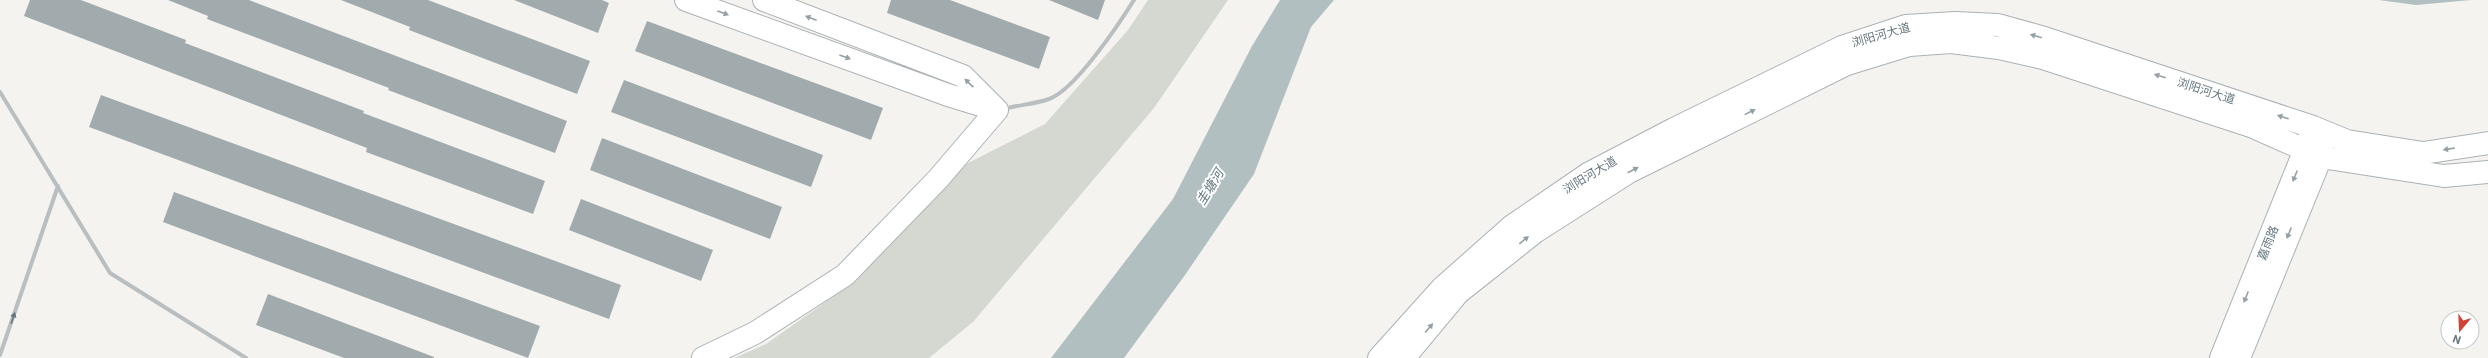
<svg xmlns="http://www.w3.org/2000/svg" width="2488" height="358" viewBox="0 0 2488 358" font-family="Roboto,'Noto Sans SC',sans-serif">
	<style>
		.green { fill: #d4d8d0 }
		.water { fill: #b1bfc1 }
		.building { fill: #a1aaad }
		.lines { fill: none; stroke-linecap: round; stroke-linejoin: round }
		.secondary-casing { stroke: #abb2b5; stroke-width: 24 }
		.street { stroke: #b9bec0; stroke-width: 4 }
		.secondary { stroke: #fff; stroke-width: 22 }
		.oneway { fill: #94a0a5 }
		.oneway2 { fill: #66777e }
		.labels { text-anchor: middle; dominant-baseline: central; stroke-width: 4; stroke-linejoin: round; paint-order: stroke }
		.street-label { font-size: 12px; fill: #66777e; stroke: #fff }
		.water-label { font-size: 13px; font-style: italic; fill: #62787b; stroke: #fff }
	</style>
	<rect width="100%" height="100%" fill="#f4f3f0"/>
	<!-- green -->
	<path class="green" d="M1148 0H1228L1154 108 973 322 929 358H734L766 344 847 287 964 165 1045 124 1128 30Z"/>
	<!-- water -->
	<path class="water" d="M1280 0H1334L1311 27 1254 174 1185 275 1124 358H1051L1173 199 1252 46Z
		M2379 0H2471L2416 5Z"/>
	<!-- building -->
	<path class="building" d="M30 0H81L186 40 185 43 364 111 363 113 545 181 533 214 366 152 367 148 24 16Z
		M168 0H249L567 121 555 153 388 90 389 88 207 19 208 16Z
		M341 0H428L590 61 577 94 409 30 410 27Z
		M514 0H602L609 3 598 33Z
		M891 0H950L1050 37 1039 69 887 13Z
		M1049 0H1105L1098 20Z
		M647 21 883 108 871 140 635 51Z
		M624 80 823 155 811 187 611 112Z
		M101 95 621 285 609 319 89 127Z
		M602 138 782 207 770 239 590 170Z
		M174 192 540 326 528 358 163 222Z
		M581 199 713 250 701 281 569 230Z
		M268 294 434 357V358H344L256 325Z"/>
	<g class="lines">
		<!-- secondary casing -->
		<g class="secondary-casing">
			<path id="secondary" d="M686 0 948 95 997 110
				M764 0 963 76 995 108
				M703 358 755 333 845 275 938 179 997 110
				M1379 358 1442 288 1512 226 1588 174 1674 129 1842 47 1906 26 1955 23 1998 25 2041 37 2313 127 2347 141 2423 153 2488 143
				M1404 358 1458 293 1535 232 1629 172 1847 64 1909 45 1951 42 1999 48 2043 58 2251 126 2321 157 2444 176 2488 172
				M2221 358 2310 137
				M2239 358 2321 157 2323 142"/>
		</g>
		<!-- street -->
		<path class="street" d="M0 92 110 273 246 358
			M1004 109C1018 105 1035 104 1049 99 1075 90 1119 24 1134 0
			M0 355 58 186"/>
		<!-- secondary -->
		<use href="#secondary" class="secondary"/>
	</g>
	<!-- one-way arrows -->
	<defs><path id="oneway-solid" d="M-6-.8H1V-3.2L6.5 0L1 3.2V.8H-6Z"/></defs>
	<g class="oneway">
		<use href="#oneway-solid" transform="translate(723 13) rotate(20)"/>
		<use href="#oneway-solid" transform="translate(811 18) rotate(-159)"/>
		<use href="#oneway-solid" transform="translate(2036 36) rotate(-164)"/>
		<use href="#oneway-solid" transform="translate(845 57) rotate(20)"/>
		<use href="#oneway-solid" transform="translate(2160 76) rotate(-162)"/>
		<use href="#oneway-solid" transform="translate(969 83) rotate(-136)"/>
		<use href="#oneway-solid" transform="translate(1750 112) rotate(-26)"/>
		<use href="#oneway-solid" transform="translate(2283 117) rotate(-162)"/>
		<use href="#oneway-solid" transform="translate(2449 149) rotate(171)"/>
		<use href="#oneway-solid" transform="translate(1633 170) rotate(-27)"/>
		<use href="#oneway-solid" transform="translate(2295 176) rotate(112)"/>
		<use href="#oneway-solid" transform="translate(2289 233) rotate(112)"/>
		<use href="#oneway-solid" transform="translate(1524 240) rotate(-39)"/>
		<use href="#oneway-solid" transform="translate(2246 297) rotate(112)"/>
		<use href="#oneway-solid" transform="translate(1429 328) rotate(-50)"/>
	</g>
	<use class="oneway2" href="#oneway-solid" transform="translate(13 318) rotate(-71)"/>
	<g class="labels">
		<!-- street labels -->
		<g class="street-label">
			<text transform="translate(1881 35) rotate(-16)">浏阳河大道</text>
			<text transform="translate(2206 91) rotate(18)">浏阳河大道</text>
			<text transform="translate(1590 175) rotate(-31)">浏阳河大道</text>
			<text transform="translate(2268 243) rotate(-68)">嘉雨路</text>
		</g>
		<!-- water labels -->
		<g class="water-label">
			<text transform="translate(1210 187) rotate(-59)">圭塘河</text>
		</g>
	</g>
	<!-- north arrow -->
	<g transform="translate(2460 330) rotate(199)"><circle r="19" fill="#ffffff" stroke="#c2c9cb"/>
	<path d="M0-3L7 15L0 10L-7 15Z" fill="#ce4436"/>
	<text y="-6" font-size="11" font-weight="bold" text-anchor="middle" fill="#66777e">N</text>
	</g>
</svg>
